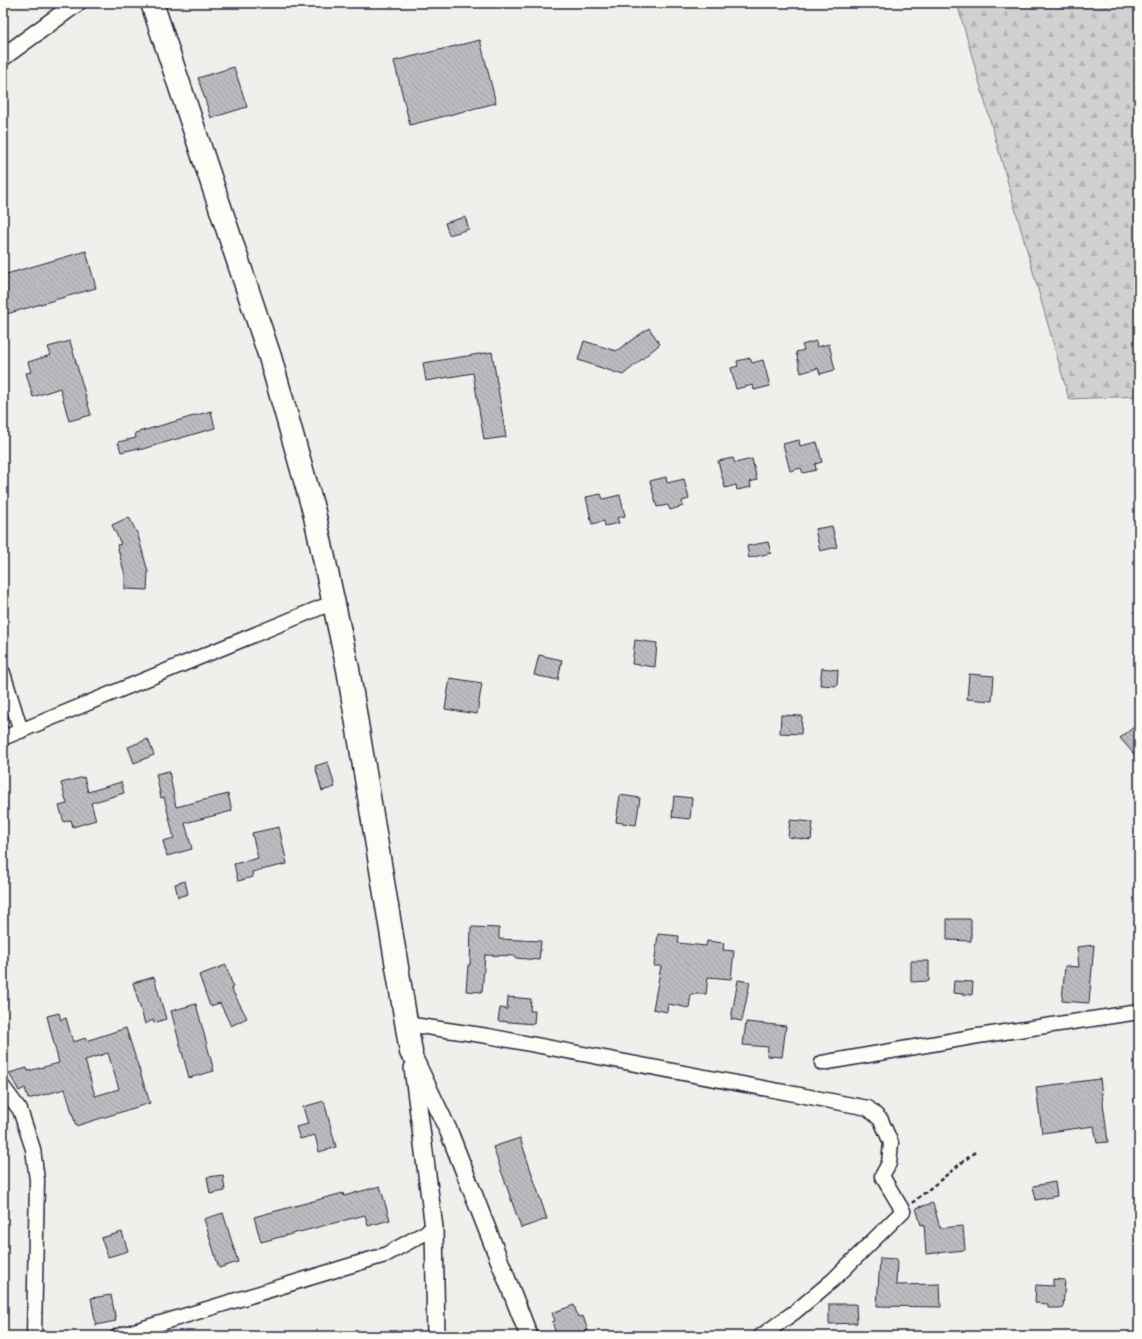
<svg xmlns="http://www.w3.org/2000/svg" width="1142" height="1339" viewBox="0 0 1142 1339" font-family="'Patrick Hand',sans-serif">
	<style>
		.forest { fill: url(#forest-firs); stroke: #7a7a86 }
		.building { fill: url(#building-back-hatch); stroke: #22223b; fill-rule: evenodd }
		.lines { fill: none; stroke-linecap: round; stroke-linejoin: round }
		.minor-casing { stroke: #22223b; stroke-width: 17 }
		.tertiary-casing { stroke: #22223b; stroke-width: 20 }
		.trunk-casing { stroke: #22223b; stroke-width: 25 }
		.path { stroke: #22223b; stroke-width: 2.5; stroke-dasharray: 4 3; stroke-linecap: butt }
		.minor { stroke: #fdfcf7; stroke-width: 14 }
		.tertiary { stroke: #fdfcf7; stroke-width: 17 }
		.trunk { stroke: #fdfcf7; stroke-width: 22 }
	</style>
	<defs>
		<pattern id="forest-firs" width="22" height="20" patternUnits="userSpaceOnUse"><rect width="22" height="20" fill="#d2d1d1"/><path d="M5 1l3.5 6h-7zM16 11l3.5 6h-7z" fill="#b4b3b4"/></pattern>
		<pattern id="building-back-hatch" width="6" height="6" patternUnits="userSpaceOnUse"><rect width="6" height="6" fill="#bcbcc0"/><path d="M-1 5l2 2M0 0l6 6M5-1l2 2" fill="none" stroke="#a1a1a6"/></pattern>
	</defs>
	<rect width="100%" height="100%" fill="#f0efec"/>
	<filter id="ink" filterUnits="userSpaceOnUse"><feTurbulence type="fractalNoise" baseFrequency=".025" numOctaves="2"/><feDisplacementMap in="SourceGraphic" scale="8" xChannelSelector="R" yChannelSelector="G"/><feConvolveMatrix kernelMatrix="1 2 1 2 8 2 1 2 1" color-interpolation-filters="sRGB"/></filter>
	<g filter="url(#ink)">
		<!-- forest -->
		<path class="forest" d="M957 3H1139V396L1069 399Z"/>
		<!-- building -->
		<path class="building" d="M480 40 496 103 410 125 394 61Z
			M234 67 247 107 211 118 198 78Z
			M465 217 469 229 449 235 445 223Z
			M86 251 96 288 3 315V275Z
			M649 328 660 344 623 375 578 360 584 341 616 351Z
			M70 341 91 415 69 421 60 388 33 397 26 373 31 372 28 362 51 355 48 347Z
			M816 341 817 347 829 344 835 370 820 374 818 368 801 373 796 352 804 350 802 345Z
			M492 352 506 437 484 440 473 373 426 381 423 363Z
			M750 358 752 363 763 360 770 386 754 390 753 385 736 389 731 368 738 366 737 361Z
			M211 411 215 428 139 450V448L121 452 118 442 136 438 135 433Z
			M799 440 800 446 817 442 822 462 815 464 816 470 803 473 801 468 790 471 783 444Z
			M733 458 735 463 752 459 757 480 750 482 751 487 737 490 736 485 725 488 718 461Z
			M666 477 667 483 684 479 689 499 682 501 683 506 670 510 668 505 657 507 650 481Z
			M601 494 603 499 620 495 625 516 617 518 619 523 605 526 604 521 592 524 586 497Z
			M129 517 138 535 148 572 147 590 125 589V575L117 545 121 544 112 525Z
			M832 526 837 547 820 551 815 529Z
			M768 542 771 553 749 558 747 546Z
			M635 640 657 643 655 667 632 664Z
			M539 655 562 660 558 680 534 675Z
			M822 668 838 670 837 686 820 685Z
			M969 674 994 676 992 701 967 699Z
			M450 678 482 683 477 714 445 709Z
			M781 715 802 716 801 734 780 733Z
			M1139 723V760L1120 738Z
			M148 739 154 755 134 763 128 747Z
			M328 762 335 787 322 791 315 766Z
			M169 771 176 807 228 794 232 811 185 823 192 849 167 856 163 841 174 838 164 797 161 798 156 774Z
			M84 777 88 792 121 782 124 793 91 803 96 820 73 827 71 820 64 822 59 806 67 804 61 783Z
			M620 795 640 798 636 825 616 822Z
			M674 796 692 798 690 819 672 817Z
			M790 820 813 822 811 840 788 837Z
			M279 827 287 864 252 872 253 877 238 881 234 864 258 858 252 833Z
			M185 881 188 894 178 897 175 884Z
			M947 919H971V941L947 940Z
			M471 927 499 928V939L541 941 539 960 515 958 516 956 485 955 482 992 466 991 468 965H470Z
			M658 934 679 936 678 943 706 946 707 941 724 943 723 950 734 951 731 979 708 977 706 994H691L689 1008 668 1004 667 1012 653 1009 661 966H654Z
			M1094 945 1089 1003 1062 1001 1065 966 1079 967 1077 947Z
			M911 961H929V981L911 982Z
			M226 965 233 987 231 988 247 1018 231 1026 220 1003 210 1006 199 975Z
			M154 977 166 1019 154 1023 153 1020 145 1024 133 983Z
			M738 980 750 982 742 1021 731 1019Z
			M954 981 973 982 972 995 953 993Z
			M508 997 531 999 530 1011H535L534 1024 498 1021 500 1008 507 1009Z
			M196 1004 214 1071 189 1078 171 1011Z
			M59 1013 61 1020 66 1018 73 1042 86 1038V1041L126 1028 150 1103 76 1126 65 1089 28 1099 25 1088 19 1091 9 1073 27 1068 28 1071 59 1063 47 1016ZM108 1053 119 1089 95 1096 85 1060Z
			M746 1022 786 1026 782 1057 767 1056 768 1047 743 1045Z
			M1100 1079 1108 1142 1097 1143 1094 1126 1042 1133 1036 1087Z
			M324 1101 336 1147 319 1152 315 1135 300 1139 296 1127 308 1124 303 1107Z
			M520 1138 547 1219 521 1228 493 1147Z
			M223 1175 225 1191 210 1194 207 1177Z
			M1055 1182 1057 1196 1036 1200 1033 1186Z
			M380 1186 390 1220 368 1226 365 1215 261 1242 254 1217 343 1193 344 1196Z
			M933 1203 940 1228 963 1226 965 1250 926 1254 924 1224 921 1225 916 1208Z
			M223 1213 238 1262 219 1268 204 1219Z
			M122 1232 128 1251 108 1257 101 1238Z
			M880 1258 897 1259 896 1285 940 1284 941 1307 877 1306Z
			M1053 1279 1065 1280 1063 1308H1048V1304L1035 1303 1036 1285 1053 1286Z
			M111 1295 116 1321 96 1325 91 1298Z
			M829 1304H856L857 1323 829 1324Z
			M574 1305 578 1317 583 1316 588 1331 583 1332 585 1336H557L552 1322 555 1321 552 1313Z"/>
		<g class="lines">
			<!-- minor casing -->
			<g class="minor-casing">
				<path id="minor" d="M3 673 21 731
					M3 738 334 602
					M406 1024 488 1036 868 1108 881 1120 891 1143 889 1163 882 1176 903 1211 833 1280 796 1311 761 1336
					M822 1063 978 1036 1139 1012
					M3 1087 20 1110 33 1149 37 1180 34 1336
					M118 1336 385 1255 434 1228"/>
			</g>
			<!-- tertiary casing -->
			<g class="tertiary-casing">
				<path id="tertiary" d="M3 57 77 3
					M411 1052 449 1132 529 1336
					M413 1068 434 1228 436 1336"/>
			</g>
			<!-- trunk casing -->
			<g class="trunk-casing">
				<path id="trunk" d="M152 3 270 357 314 512 348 669 411 1052"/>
			</g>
			<!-- path -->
			<path class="path" d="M912 1203 975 1152"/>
			<!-- minor -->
			<use href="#minor" class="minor"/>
			<!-- tertiary -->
			<use href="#tertiary" class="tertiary"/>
			<!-- trunk -->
			<use href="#trunk" class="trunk"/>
		</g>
	</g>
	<!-- margin -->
	<rect width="1142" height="1339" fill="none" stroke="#fdfcf7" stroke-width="16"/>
	<rect x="8" y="8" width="1126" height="1323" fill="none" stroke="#22223b" stroke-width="1.5" filter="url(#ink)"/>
</svg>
